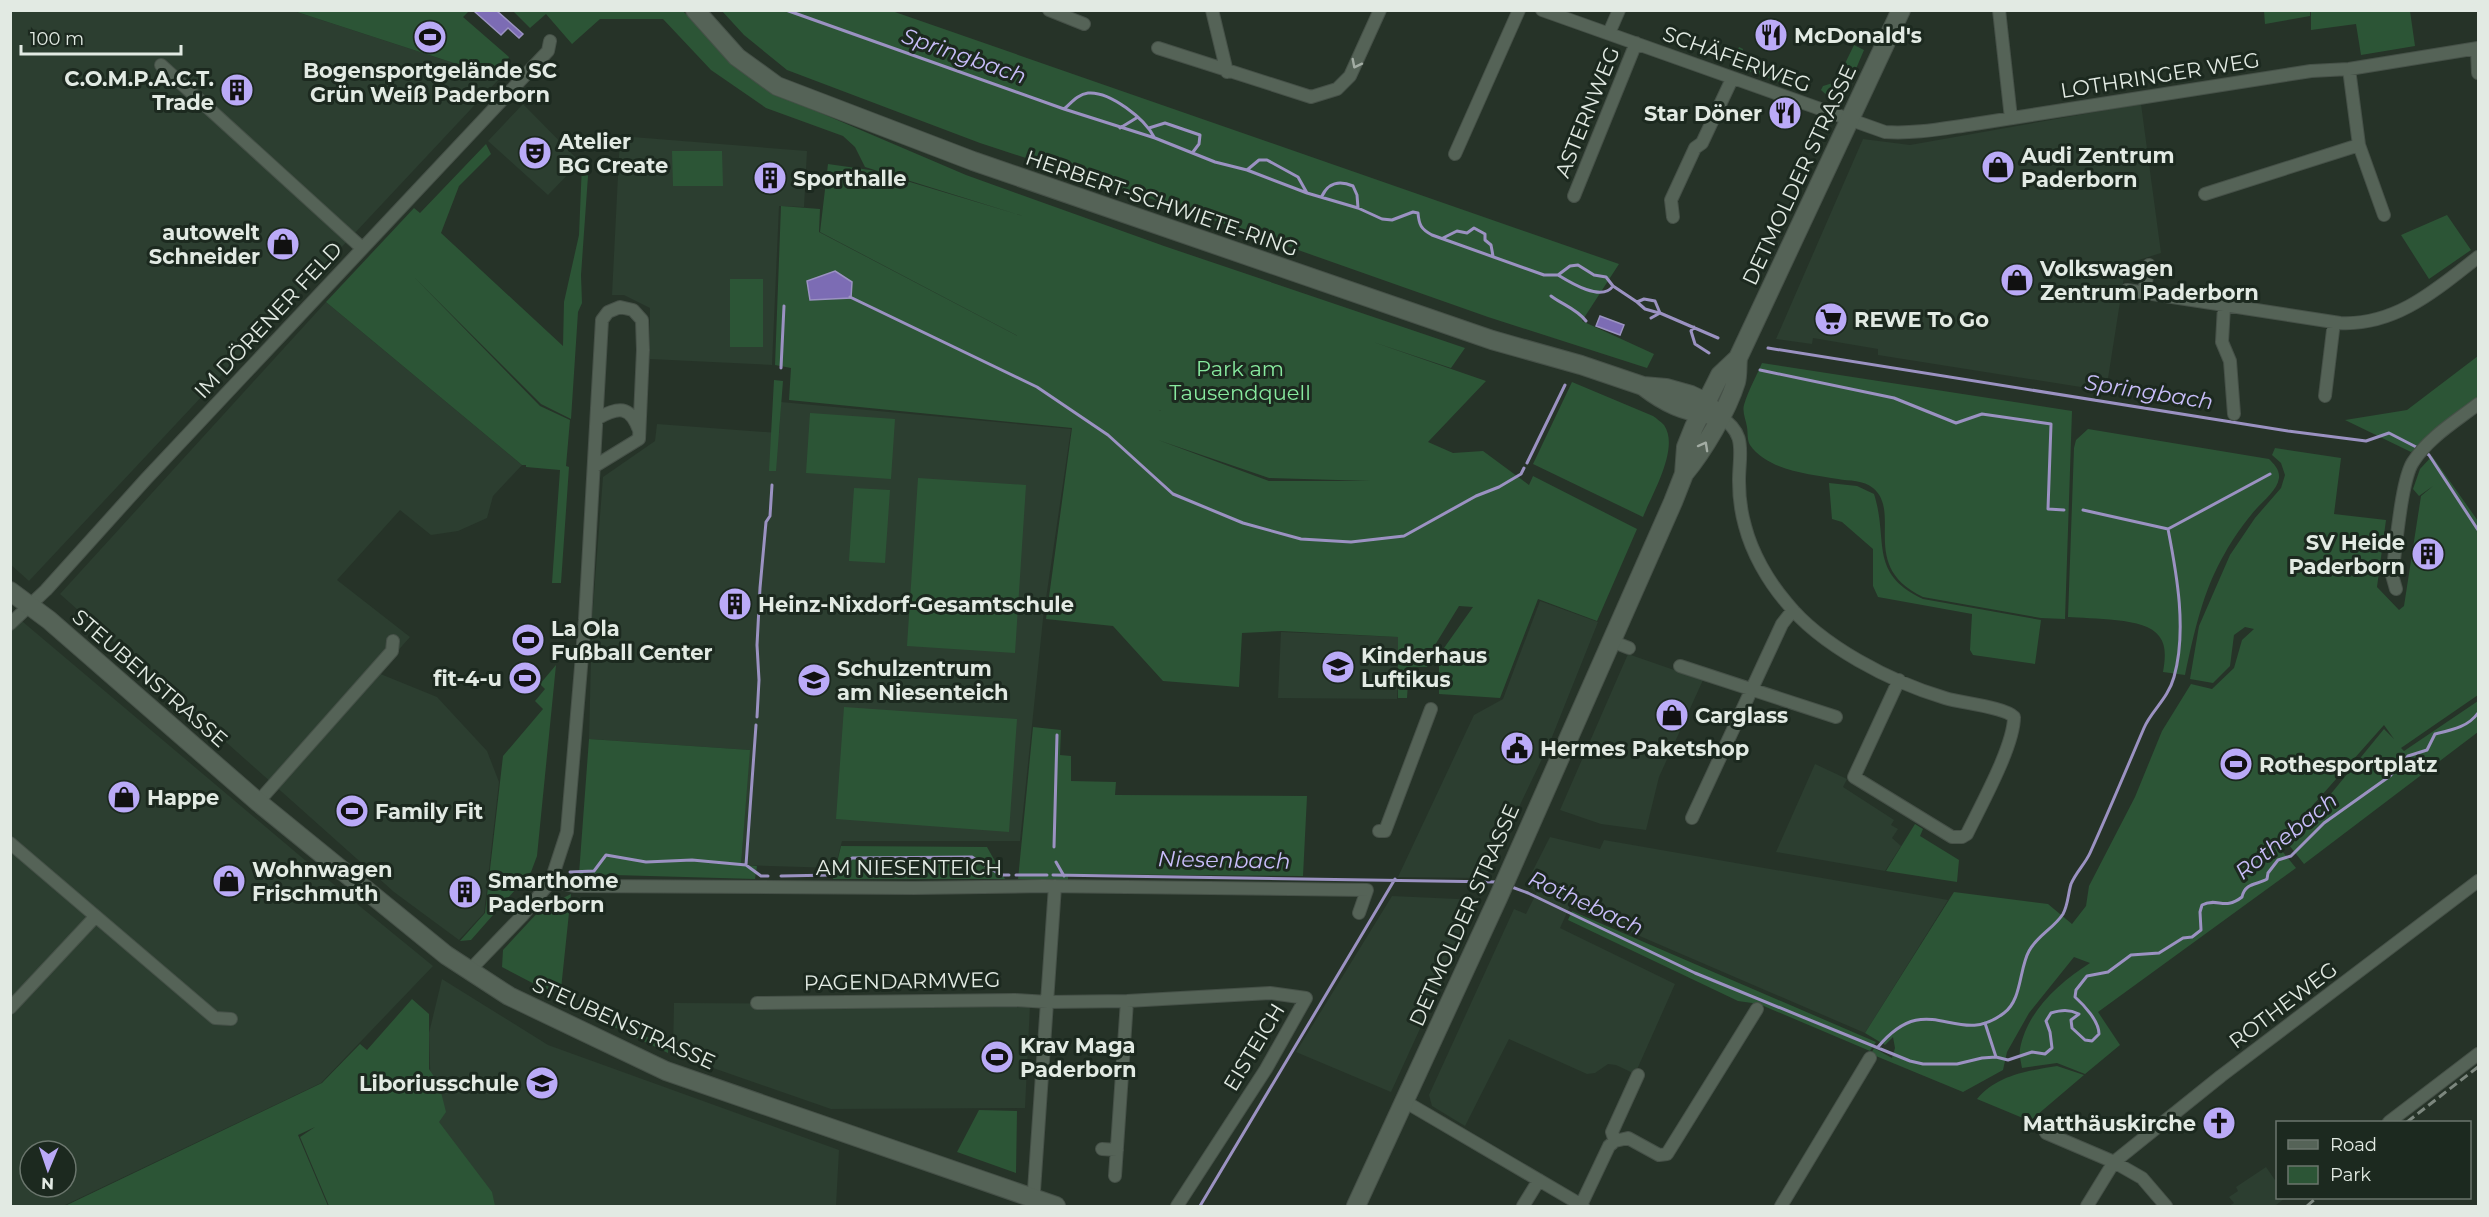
<svg xmlns="http://www.w3.org/2000/svg" width="2489" height="1217" viewBox="0 0 2489 1217" font-family="Montserrat,sans-serif">
	<style>
		.built { fill: #2c3e30; fill-rule: evenodd }
		.green { fill: #2c5536; fill-rule: evenodd }
		.water { fill: #7c6cb4; stroke: #9b92c2; stroke-width: 1.5 }
		.lines { fill: none; stroke-linecap: round; stroke-linejoin: round }
		.stream { stroke: #9b92c2; stroke-width: 3 }
		.street-casing { stroke: #465148; stroke-width: 14 }
		.secondary-casing { stroke: #465148; stroke-width: 20 }
		.street { stroke: #556357; stroke-width: 12 }
		.secondary { stroke: #556357; stroke-width: 18 }
		.rail { stroke: #7c877e; stroke-width: 3; stroke-dasharray: 9 4.5; stroke-linecap: butt }
		.oneway { stroke: #a3ada4 }
		.labels { text-anchor: middle; dominant-baseline: central; stroke-width: 6; stroke-linejoin: round; paint-order: stroke }
		.poi-label { font-size: 21px; font-weight: bold; fill: #e2eae3; stroke: #1c291f; text-anchor: start }
		.street-label { font-size: 21px; fill: #e2eae3; stroke: #1c291f }
		.park-label { font-size: 21px; fill: #88ea9f; stroke: #1c291f }
		.water-label { font-size: 22px; font-style: italic; fill: #c8bdf9; stroke: #1c291f }
	</style>
	<rect width="100%" height="100%" fill="#263328"/>
	<!-- built -->
	<path class="built" d="M10 11H294L500 78 29 581 10 564Z
		M523 104 580 162 548 195 488 141Z
		M2141 104 2161 253 2126 264 2106 391 1878 355V349L1813 338 1812 344 1776 339 1863 139 1910 145Z
		M620 136 807 151 804 207 779 206 772 365 650 359V308L624 295H612Z
		M326 302 522 465 493 496 487 518 458 531 431 535 400 510 337 580 410 637 378 673 437 697 487 751 499 782 484 913 459 940 394 892 60 594Z
		M781 402 1071 429 1043 619 1020 841H842L835 868 741 865 749 750 589 739 592 620 603 477 655 441 657 424 779 433Z
		M1540 601 1598 622 1550 742 1485 878 1398 877 1474 715 1503 699Z
		M10 611 351 899 433 966 321 1083 63 1206H11ZM30 1151H66V1187H30Z
		M1281 632 1399 637 1397 699 1278 698Z
		M1628 654 1703 680 1659 777 1646 830 1601 824 1560 810Z
		M1815 764 1847 779 1843 787 1894 820 1891 825 1898 829 1892 838 1901 846 1885 871 1776 852Z
		M1550 837 1600 849 1604 840 1948 900 1865 1033 1570 906 1560 928 1675 984 1635 1074 1616 1065 1608 1064 1595 1073 1587 1074 1509 1039 1465 1126 1432 1106 1429 1095 1514 909 1526 914 1537 892 1525 886Z
		M1392 896 1479 900 1391 1092 1296 1052Z
		M442 979 548 1045 839 1150 836 1206H482L440 1131 431 1096 429 1033Z
		M674 1003 1030 1005 1025 1108 831 1109 673 1054Z
		M2266 1167 2275 1180 2277 1179 2278 1198H2285L2275 1206H2229L2234 1203 2229 1197 2238 1191 2236 1187Z"/>
	<!-- green -->
	<path class="green" d="M294 11H469L463 17 509 57 506 65 510 68 500 78Z
		M513 11H683L730 61 774 93 966 175 1164 246 1465 348 1451 368 1373 342 1486 381 1428 442 1453 453 1483 451 1529 485 1533 476 1637 529 1597 621 1538 599 1500 698 1439 694V662L1444 648 1473 607 1459 606 1435 645 1427 667H1409L1407 698H1398V637L1281 631 1242 633 1239 687 1163 681 1113 626 1046 619 1072 428 789 400 791 368 775 365 781 206 820 209 819 232 1161 411 820 232 828 164 870 170 1023 216 865 167 855 147 843 136 766 108 711 70 663 19H600L572 44 546 14 530 28ZM1158 440 1269 478 1370 481H1269Z
		M722 11H892L1619 264 1582 321 1654 354 1647 368 1488 317 1179 208 980 143 787 70 744 35Z
		M2264 11H2310V16L2265 24Z
		M2311 11H2410L2415 46 2361 55 2356 24 2311 30Z
		M1854 45 1864 50 1844 97 1832 100 1821 90 1823 86 1836 82Z
		M1739 47 1743 49 1742 57 1751 68 1781 78 1783 83 1731 65Z
		M486 144 491 154 459 186 441 233 563 346 564 302 579 235 582 164 588 176 581 275 582 303 578 312 571 419 541 404 414 277 540 406 570 420 566 466 569 467 561 583H552L560 470 526 467V465H522L326 302 414 208 420 213Z
		M672 151H722L723 186H673Z
		M2447 215 2471 250 2429 279 2401 235Z
		M730 279H763V347H730Z
		M2478 356V399L2411 452 2345 420 2407 410Z
		M1762 363 2072 411 2065 619 2041 618 1923 597C1858 566 1903 513 1873 488 1864 480 1849 481 1838 479 1810 474 1768 471 1750 445 1747 440 1748 433 1747 427 1746 420 1742 412 1744 405 1748 391 1756 377 1762 363Z
		M774 380 783 381 776 471H769Z
		M1572 382 1653 416C1656 418 1661 422 1664 425 1680 448 1652 494 1643 517L1533 464Z
		M810 413 895 419 891 479 806 473Z
		M2088 429 2269 459C2274 464 2280 470 2279 478 2277 492 2259 504 2251 515 2242 526 2232 540 2225 553 2203 590 2194 633 2185 675L2163 672C2165 660 2167 646 2159 636 2146 617 2090 619 2068 617L2074 448 2076 440Z
		M2275 448 2341 458 2334 514 2386 520 2377 587 2399 610 2404 606 2421 496 2433 486 2419 496 2413 489 2420 469 2432 456 2478 521V695L2401 748 2404 751 2478 701V732L2304 864 2289 845 2384 729 2394 739 2384 725 2267 857 2278 846 2296 868 2098 1012 2120 1045 2085 1074 2057 1063 2022 1068C2021 1062 2019 1055 2020 1049 2027 1011 2059 983 2090 963L2074 957 2029 1013 2007 1052 2003 1070 1963 1092 1871 1054 1874 1048 1892 1058 1895 1048 1893 1037 1885 1045 1865 1033 1954 892 2048 904 2072 924 2086 906 2089 886 2135 797 2162 731 2191 684 2212 689 2234 668 2242 640 2254 629 2245 627 2234 635 2230 666 2213 683 2190 679 2199 626 2230 555 2255 518 2281 488 2285 475 2281 463 2272 455Z
		M918 478 1026 485 1015 653 907 646Z
		M1829 483 1857 486 1874 494C1889 541 1868 573 1923 599L2041 620 2035 664 1973 655 1970 650 1972 614 1878 597 1873 586V549L1842 522 1832 519Z
		M854 488 890 490 885 563 849 561Z
		M556 665 537 856 531 872 471 940 460 941 485 913 503 756 543 709 535 701 545 689 540 684Z
		M844 707 1017 719 1009 832 836 819Z
		M1033 727 1061 730 1060 755 1071 756V781L1116 782 1115 795 1307 796 1303 876 1068 874V880L1018 879Z
		M589 739 750 750 741 865 757 866 755 879 579 874Z
		M1915 824 1923 829 1920 836 1959 860 1957 882 1886 871Z
		M841 846 987 847 1005 879H833Z
		M571 894 561 989H544L502 967 503 950 541 909Z
		M1572 911 1876 1042 1870 1051 1759 1004 1738 1001 1568 920Z
		M412 999 429 1014V1069L439 1084 446 1112 439 1122 492 1192 495 1206H329L300 1137 315 1127 298 1135 328 1206H65L322 1083 360 1044 367 1050Z
		M560 1001H565L668 1046V1053Z
		M2057 1066 2084 1075 2030 1121 1977 1099C1997 1075 2027 1071 2057 1066Z
		M979 1110 1017 1111 1016 1173 957 1152Z"/>
	<!-- water -->
	<path class="water" d="M474 11H497L523 34 519 38 508 28 501 35Z
		M835 271 852 282 851 298 810 300 807 281Z
		M1600 316 1624 325 1620 335 1596 326Z"/>
	<g class="lines">
		<!-- stream -->
		<path class="stream" d="M786 10 1064 109C1071 103 1078 94 1088 93 1110 91 1145 119 1154 137
			M1064 109 1155 138 1215 162 1247 170 1259 160H1267L1298 177 1307 193 1358 208 1382 219 1392 220 1413 212 1418 213C1419 225 1421 229 1432 235L1544 275H1558L1570 266 1578 265 1594 275 1606 277 1613 286 1637 302 1644 299 1655 301 1660 313 1718 338
			M1120 128 1138 117
			M1149 128 1165 123 1200 135 1199 144 1193 152
			M1247 170 1307 193
			M1322 196C1328 183 1339 180 1353 186L1357 195 1358 208
			M1443 238 1457 231 1467 233 1474 228 1485 234V240L1491 245 1493 256
			M1558 275C1571 283 1602 302 1613 286
			M1551 296C1563 305 1577 309 1586 321
			M850 297 1037 387 1108 435 1173 494 1243 523 1301 539 1351 542 1404 536 1476 496 1499 487 1521 474 1524 468
			M1637 302 1645 309 1659 313
			M1651 318 1660 313
			M1694 327 1691 331 1695 344 1709 353
			M1768 348 2288 431 2366 441 2389 433 2420 449
			M781 368 784 306
			M1760 370 1894 398 1956 423 1982 414 2051 424 2048 509 2064 510
			M2425 452 2429 455 2478 530
			M1527 463 1565 385
			M2083 510 2168 529 2270 474
			M757 717 759 680 757 645 760 588 766 522 770 516 772 485
			M1054 847 1057 735
			M1056 862 1064 876
			M746 865 756 725
			M570 872 594 871 606 855 646 862 692 860 746 865 761 876H768
			M1016 875H1047
			M1053 875 1497 882
			M781 876 833 875 852 858 972 857 1001 875H1009
			M1509 886 1528 893 1695 973 1910 1061 1923 1064H1957L1982 1058 1996 1057 2008 1060 2032 1052 2045 1054 2052 1048 2050 1032 2046 1021 2051 1013C2061 1010 2069 1009 2079 1014L2071 1020 2072 1028 2085 1040 2092 1041 2099 1034C2099 1021 2084 1005 2075 997L2076 990 2087 976 2108 972 2131 955 2159 953 2183 938 2192 937 2201 930 2200 912 2202 905C2218 897 2224 911 2242 897 2245 882 2258 885 2267 879L2268 873 2278 860 2291 856 2324 823 2390 776 2408 756 2427 750 2435 734C2452 730 2468 727 2478 713
			M1985 1023 1996 1057
			M1878 1047C1929 986 1956 1050 2004 1013 2022 1000 2019 969 2029 951 2037 936 2054 928 2063 914 2068 905 2068 894 2071 884 2076 872 2085 864 2090 853 2109 811 2126 770 2144 728 2151 711 2168 699 2174 677 2187 631 2177 575 2168 529
			M1200 1206 1395 879"/>
		<!-- street casing -->
		<g class="street-casing">
			<path id="street" d="M1049 10 1084 24
				M1212 10 1227 72
				M1542 10 1885 132C1913 134 1940 129 1968 125L2311 71 2349 69 2478 48
				M1999 10 2011 118
				M1609 33 1619 10
				M1158 48 1311 97 1337 89 1350 76 1380 10
				M2477 49 2478 73
				M161 65 362 248
				M2349 69 2359 145 2384 215
				M1455 154 1519 10
				M2205 194 2359 145
				M1574 196 1636 43
				M1673 217 1671 200 1695 148 1702 143 1732 79
				M2127 290 2340 323C2396 326 2437 289 2478 257
				M2144 293 2149 265
				M2224 306 2222 342 2230 361 2234 414
				M2325 396 2334 322
				M1719 416C1748 434 1739 452 1739 481 1739 495 1741 512 1745 526 1752 553 1768 581 1786 602 1821 646 1891 682 1945 698 1961 703 2005 707 2014 717 2014 746 1981 805 1967 834L1962 837H1952L1854 777 1899 680
				M598 418C618 407 630 405 639 430
				M2396 589 2392 575C2396 550 2401 480 2413 462 2428 438 2456 421 2478 404
				M10 624 46 590 146 479 548 51 550 41
				M1611 641 1629 648
				M1680 666 1836 717
				M258 802 392 651 393 641
				M1692 818 1782 624 1793 610
				M1379 831H1385L1431 709
				M10 843 215 1018 231 1019
				M551 881 574 886 914 888 1043 886 1367 890 1359 913
				M468 972 522 916 551 881 567 832 585 620 602 320 608 312 620 307 633 310 642 320 643 350 639 439 595 466
				M757 1003 1015 1000 1048 1002 1127 1001 1270 993 1306 998 1266 1069 1177 1206
				M10 1008 95 917
				M1404 1101 1583 1206
				M2389 1122 2478 1054
				M2046 1133 2114 1162 2142 1178 2166 1206
				M1615 1141 1612 1132 1638 1075
				M1102 1149 1117 1150
				M1115 1176 1127 1001
				M1033 1205 1055 886
				M1581 1205 1609 1146 1615 1141 1628 1138 1659 1155 1667 1154 1757 1009
				M1523 1206 1539 1180
				M1781 1206 1870 1058
				M2087 1206 2114 1162 2221 1076 2478 881"/>
		</g>
		<!-- secondary casing -->
		<g class="secondary-casing">
			<path id="secondary" d="M695 10 737 57 777 86 973 161 1492 340 1581 365 1643 386 1666 388 1691 395 1706 402 1719 416
				M1643 386C1665 403 1684 412 1712 415
				M1684 474C1703 451 1727 411 1736 382 1738 375 1737 366 1738 358L1901 10
				M10 591 49 620 258 802 446 955 509 996 666 1071 1056 1206
				M1356 1206 1498 898 1673 502 1684 474 1686 447 1694 427 1720 375 1738 358"/>
		</g>
		<!-- street -->
		<use href="#street" class="street"/>
		<!-- secondary -->
		<use href="#secondary" class="secondary"/>
		<!-- rail -->
		<path class="rail" d="M2407 1122 2478 1067
			M2307 1206 2316 1198"/>
	</g>
	<!-- one-way arrows -->
	<defs><path id="oneway-chevron" d="M-2-3.5L2.5 0L-2 3.5" fill="none" stroke-width="1.6" stroke-linecap="round" stroke-linejoin="round" transform="scale(1.5)"/></defs>
	<g class="oneway">
		<use href="#oneway-chevron" transform="translate(1356 64) rotate(117)"/>
		<use href="#oneway-chevron" transform="translate(1704 446) rotate(-61)"/>
	</g>
	<!-- icons -->
	<defs>
		<g id="restaurant-disc" transform="scale(1.725)"><circle r="9.5" fill="#baaaf7" stroke="#1c291f"/><path d="M-5-6h1v4h1v-4h1v4h1v-4h1v5L-1.5 .5V6h-2V.5L-5-1ZM5-6V6H3V1.5H1.5Q1.5-4 5-6Z" fill="#111"/></g>
		<g id="stadium-disc" transform="scale(1.725)"><circle r="9.5" fill="#baaaf7" stroke="#1c291f"/><path d="M0-5a6.5 5 0 1 0 0 10a6.5 5 0 1 0 0-10ZM-3.5-1.8h7v3.6h-7Z" fill="#111"/></g>
		<g id="building-disc" transform="scale(1.725)"><circle r="9.5" fill="#baaaf7" stroke="#1c291f"/><path d="M-4-6H4V6H1V3H-1V6H-4ZM-2.5-4.3h1.7v1.8h-1.7ZM.8-4.3h1.7v1.8H.8ZM-2.5-1h1.7V.8h-1.7ZM.8-1h1.7V.8H.8Z" fill="#111"/></g>
		<g id="theatre-disc" transform="scale(1.725)"><circle r="9.5" fill="#baaaf7" stroke="#1c291f"/><path d="M-5-5.5Q0-4 5-5.5V0Q5 5 0 6Q-5 5-5 0ZM-3.3-2.5H-1v1.5H-3.3ZM1-2.5H3.3v1.5H1ZM-2.8 1Q0 5.5 2.8 1Z" fill="#111"/></g>
		<g id="shop-disc" transform="scale(1.725)"><circle r="9.5" fill="#baaaf7" stroke="#1c291f"/><path d="M-5-2.5h2.3a2.7 3.5 0 0 1 5.4 0H5L5.5 6h-11ZM-1.5-2.5h3a1.5 2.3 0 0 0-3 0Z" fill="#111"/></g>
		<g id="supermarket-disc" transform="scale(1.725)"><circle r="9.5" fill="#baaaf7" stroke="#1c291f"/><path d="M-6-5.5h2.5l.6 2H6L4.5 2H-2.5L-4.4-4H-6ZM-1.5 3.2a1.3 1.3 0 1 0 .1 0ZM3 3.2a1.3 1.3 0 1 0 .1 0Z" fill="#111"/></g>
		<g id="school-disc" transform="scale(1.725)"><circle r="9.5" fill="#baaaf7" stroke="#1c291f"/><path d="M0-5L7-2L0 1L-7-2ZM-4 1L0 2.5L4 1V4Q0 6-4 4Z" fill="#111"/></g>
		<g id="civic-disc" transform="scale(1.725)"><circle r="9.5" fill="#baaaf7" stroke="#1c291f"/><path d="M-.6-6.5H3V-4.5H.6V-3L4-1V1h2V6H-6V1h2V-1L-.6-3ZM-1.2 2.5V6h2.4V2.5Z" fill="#111"/></g>
		<g id="church-disc" transform="scale(1.725)"><circle r="9.5" fill="#baaaf7" stroke="#1c291f"/><path d="M-1.2-6h2.4v3.5h3.3v2.4h-3.3V6h-2.4V-.1h-3.3v-2.4h3.3Z" fill="#111"/></g>
	</defs>
	<g fill-rule="evenodd">
		<use href="#restaurant-disc" x="1771" y="35"/>
		<use href="#stadium-disc" x="430" y="37"/>
		<use href="#building-disc" x="237" y="90"/>
		<use href="#restaurant-disc" x="1785" y="113"/>
		<use href="#theatre-disc" x="535" y="153"/>
		<use href="#shop-disc" x="1998" y="167"/>
		<use href="#building-disc" x="770" y="178"/>
		<use href="#shop-disc" x="283" y="244"/>
		<use href="#shop-disc" x="2017" y="280"/>
		<use href="#supermarket-disc" x="1831" y="319"/>
		<use href="#building-disc" x="2428" y="554"/>
		<use href="#building-disc" x="735" y="604"/>
		<use href="#stadium-disc" x="528" y="640"/>
		<use href="#school-disc" x="1338" y="667"/>
		<use href="#stadium-disc" x="525" y="678"/>
		<use href="#school-disc" x="814" y="680"/>
		<use href="#shop-disc" x="1672" y="715"/>
		<use href="#civic-disc" x="1517" y="748"/>
		<use href="#stadium-disc" x="2236" y="764"/>
		<use href="#shop-disc" x="124" y="797"/>
		<use href="#stadium-disc" x="352" y="811"/>
		<use href="#shop-disc" x="229" y="881"/>
		<use href="#building-disc" x="465" y="892"/>
		<use href="#stadium-disc" x="997" y="1057"/>
		<use href="#school-disc" x="542" y="1083"/>
		<use href="#church-disc" x="2219" y="1123"/>
	</g>
	<g class="labels">
		<!-- poi labels -->
		<g class="poi-label">
			<text x="1794" y="35">McDonald's</text>
			<text x="430" y="70" text-anchor="middle">Bogensportgelände SC<tspan x="430" dy="24">Grün Weiß Paderborn</tspan></text>
			<text x="214" y="78" text-anchor="end">C.O.M.P.A.C.T.<tspan x="214" dy="24">Trade</tspan></text>
			<text x="1762" y="113" text-anchor="end">Star Döner</text>
			<text x="558" y="141">Atelier<tspan x="558" dy="24">BG Create</tspan></text>
			<text x="2021" y="155">Audi Zentrum<tspan x="2021" dy="24">Paderborn</tspan></text>
			<text x="793" y="178">Sporthalle</text>
			<text x="260" y="232" text-anchor="end">autowelt<tspan x="260" dy="24">Schneider</tspan></text>
			<text x="2040" y="268">Volkswagen<tspan x="2040" dy="24">Zentrum Paderborn</tspan></text>
			<text x="1854" y="319">REWE To Go</text>
			<text x="2405" y="542" text-anchor="end">SV Heide<tspan x="2405" dy="24">Paderborn</tspan></text>
			<text x="758" y="604">Heinz-Nixdorf-Gesamtschule</text>
			<text x="551" y="628">La Ola<tspan x="551" dy="24">Fußball Center</tspan></text>
			<text x="1361" y="655">Kinderhaus<tspan x="1361" dy="24">Luftikus</tspan></text>
			<text x="837" y="668">Schulzentrum<tspan x="837" dy="24">am Niesenteich</tspan></text>
			<text x="502" y="678" text-anchor="end">fit-4-u</text>
			<text x="1695" y="715">Carglass</text>
			<text x="1540" y="748">Hermes Paketshop</text>
			<text x="2259" y="764">Rothesportplatz</text>
			<text x="147" y="797">Happe</text>
			<text x="375" y="811">Family Fit</text>
			<text x="252" y="869">Wohnwagen<tspan x="252" dy="24">Frischmuth</tspan></text>
			<text x="488" y="880">Smarthome<tspan x="488" dy="24">Paderborn</tspan></text>
			<text x="1020" y="1045">Krav Maga<tspan x="1020" dy="24">Paderborn</tspan></text>
			<text x="519" y="1083" text-anchor="end">Liboriusschule</text>
			<text x="2196" y="1123" text-anchor="end">Matthäuskirche</text>
		</g>
		<!-- street labels -->
		<g class="street-label">
			<text transform="translate(1737 59) rotate(20)">SCHÄFERWEG</text>
			<text transform="translate(2160 75) rotate(-9)">LOTHRINGER WEG</text>
			<text transform="translate(1587 112) rotate(-68)">ASTERNWEG</text>
			<text transform="translate(1799 175) rotate(-65)">DETMOLDER STRASSE</text>
			<text transform="translate(1162 203) rotate(19)">HERBERT-SCHWIETE-RING</text>
			<text transform="translate(268 320) rotate(-47)">IM DÖRENER FELD</text>
			<text transform="translate(150 678) rotate(41)">STEUBENSTRASSE</text>
			<text x="909" y="867">AM NIESENTEICH</text>
			<text transform="translate(1464 915) rotate(-66)">DETMOLDER STRASSE</text>
			<text transform="translate(902 981) rotate(-1)">PAGENDARMWEG</text>
			<text transform="translate(2283 1005) rotate(-37)">ROTHEWEG</text>
			<text transform="translate(624 1023) rotate(24)">STEUBENSTRASSE</text>
			<text transform="translate(1254 1047) rotate(-59)">EISTEICH</text>
		</g>
		<!-- park labels -->
		<g class="park-label">
			<text x="1240" y="368">Park am<tspan x="1240" dy="24">Tausendquell</tspan></text>
		</g>
		<!-- water labels -->
		<g class="water-label">
			<text transform="translate(964 56) rotate(19)">Springbach</text>
			<text transform="translate(2149 392) rotate(9)">Springbach</text>
			<text transform="translate(2286 836) rotate(-39)">Rothebach</text>
			<text transform="translate(1224 860) rotate(1)">Niesenbach</text>
			<text transform="translate(1586 903) rotate(25)">Rothebach</text>
		</g>
	</g>
	<!-- border -->
	<rect width="2489" height="1217" fill="none" stroke="#e2eae3" stroke-width="24"/>
	<!-- legend -->
	<rect x="2276" y="1121" width="195" height="78" fill="#1c291f" stroke="#6b766d" stroke-width="1.5"/>
	<rect x="2288" y="1140" width="30" height="9" fill="#556357" stroke="#6b766d" stroke-width="1.5"/>
	<text x="2330" y="1151" font-size="18" fill="#e2eae3">Road</text>
	<rect x="2288" y="1166" width="30" height="18" fill="#2c5536" stroke="#6b766d" stroke-width="1.5"/>
	<text x="2330" y="1181" font-size="18" fill="#e2eae3">Park</text>
	<!-- north arrow -->
	<g transform="translate(48 1169) rotate(182)"><circle r="28" fill="#1c291f" stroke="#6b766d" stroke-width="1.5"/>
	<path d="M0-4.5L10 22L0 15L-10 22Z" fill="#baaaf7"/>
	<text y="-9" font-size="16" font-weight="bold" text-anchor="middle" fill="#e2eae3">N</text>
	</g>
	<!-- scale -->
	<path d="M21 45v9h160v-9" fill="none" stroke="#e2eae3" stroke-width="3"/>
	<text x="30" y="45" font-size="18" fill="#e2eae3" stroke="#1c291f" stroke-width="4.5" paint-order="stroke">100 m</text>
</svg>
